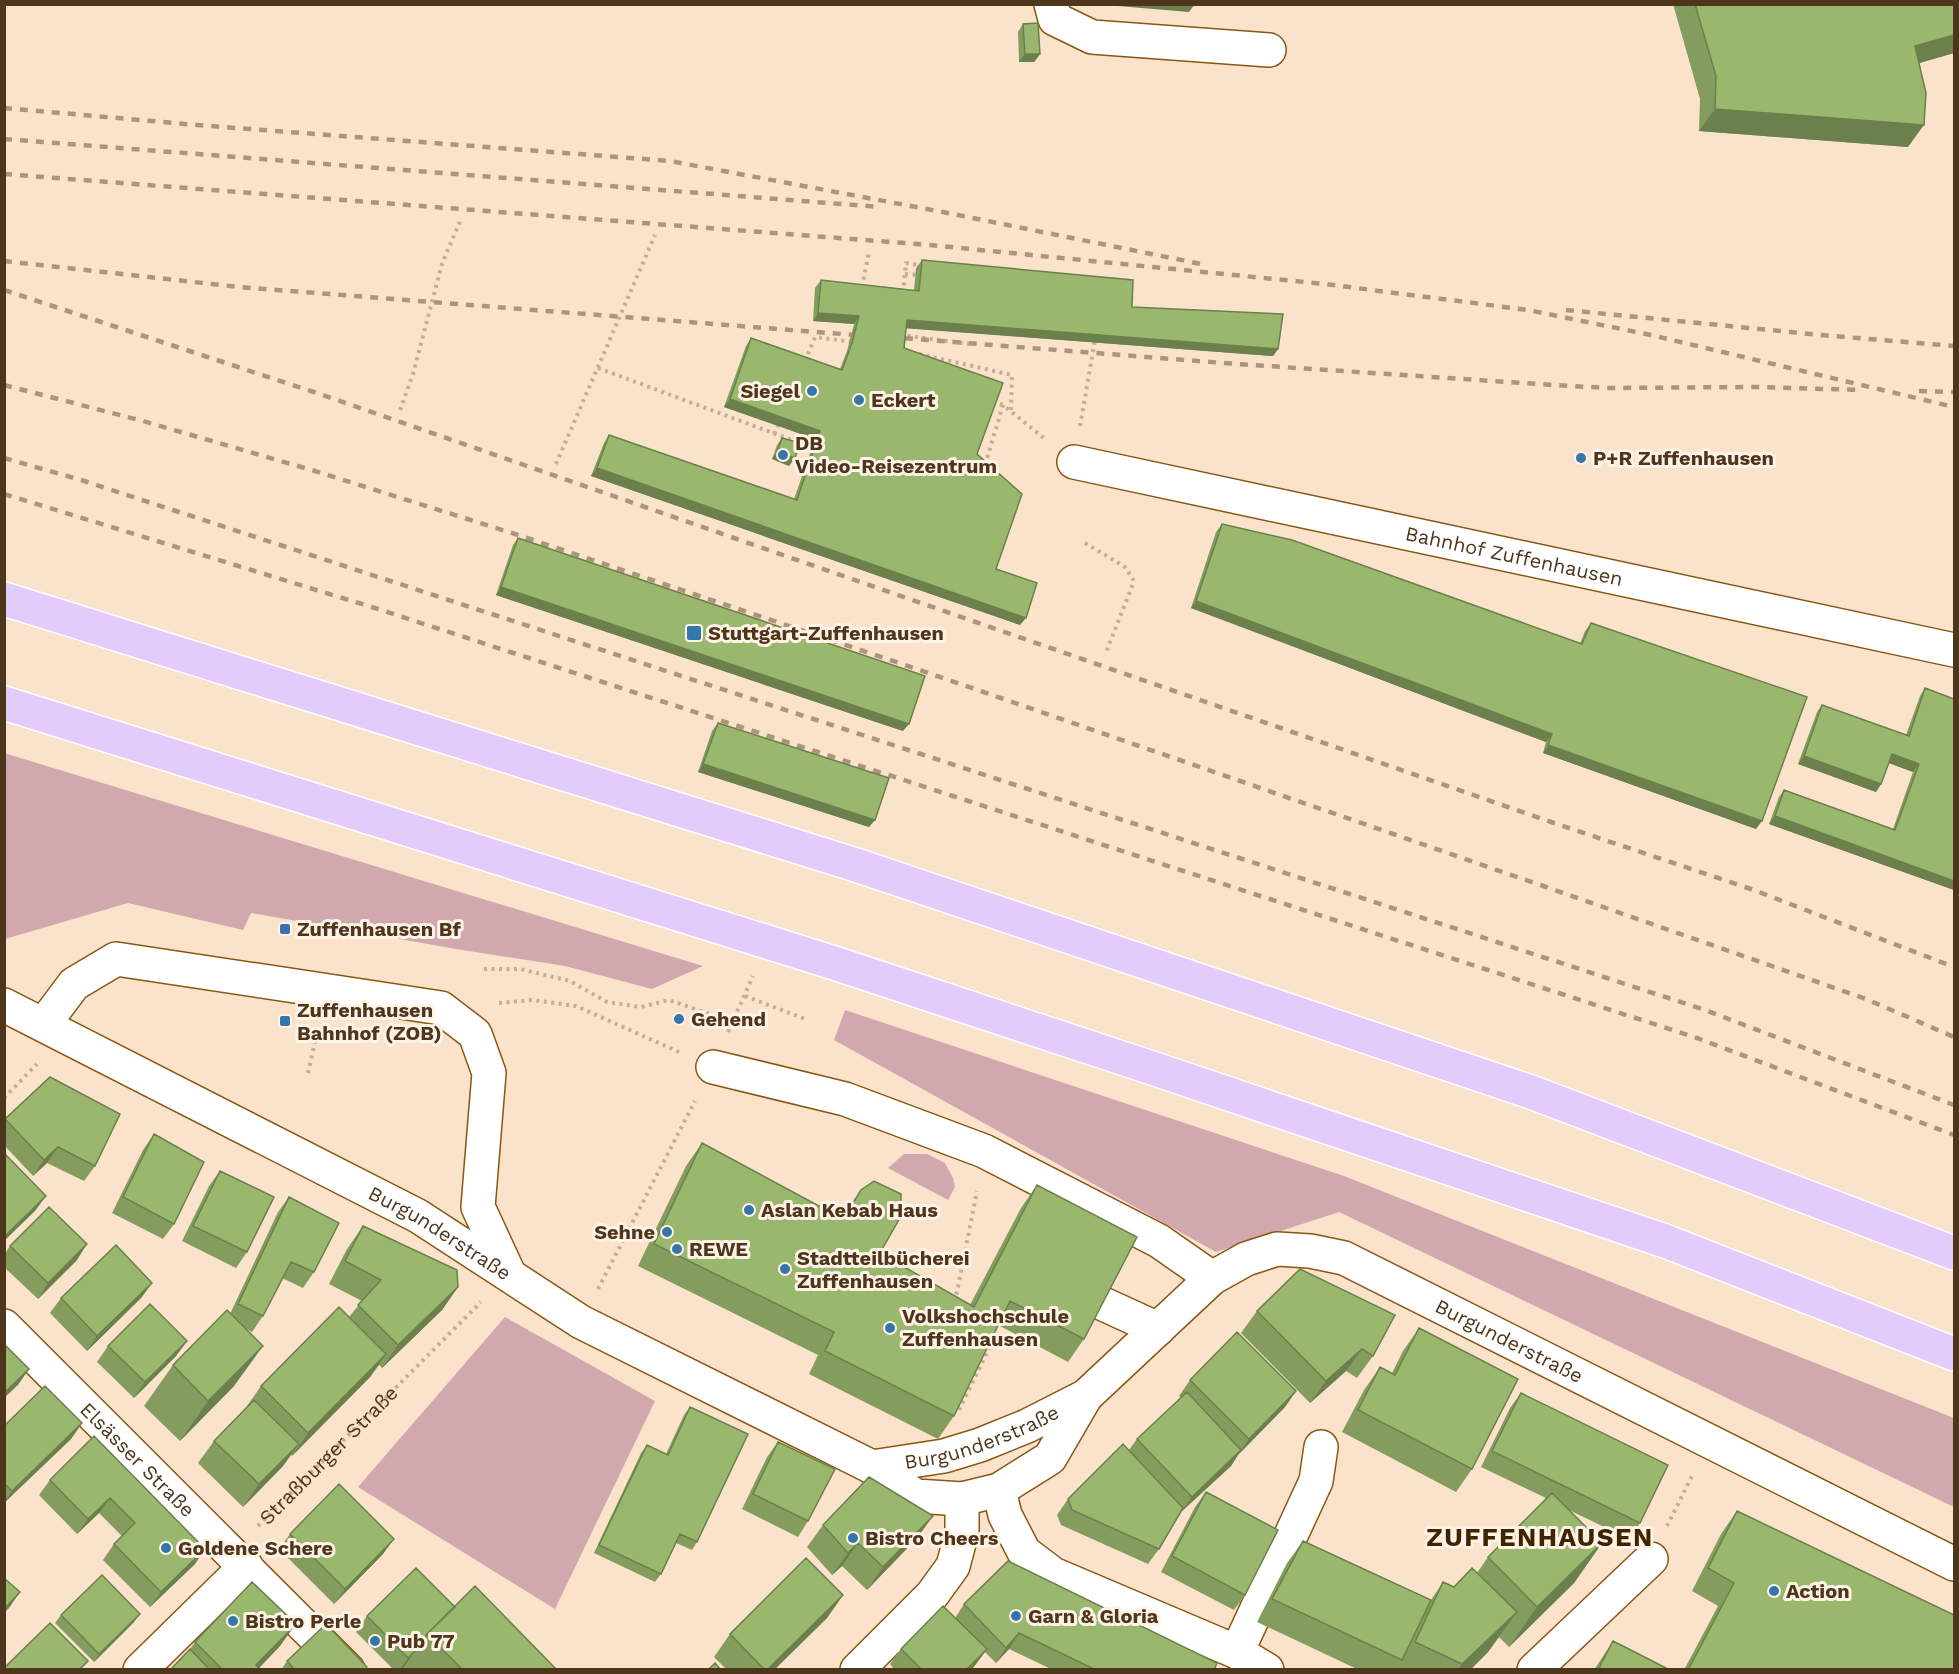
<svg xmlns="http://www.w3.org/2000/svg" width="1959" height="1674" viewBox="0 0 1959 1674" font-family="'Work Sans',sans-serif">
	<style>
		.green { fill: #d2a8af }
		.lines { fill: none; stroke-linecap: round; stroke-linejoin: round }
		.minor-casing { stroke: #8a5611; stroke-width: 36 }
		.highway-casing { stroke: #fff; stroke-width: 36 }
		.path { stroke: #c6ae96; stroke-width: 4; stroke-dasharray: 3 4.5; stroke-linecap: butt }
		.minor { stroke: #fff; stroke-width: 33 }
		.highway { stroke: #e2ccfb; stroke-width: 33 }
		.rail { stroke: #ad957c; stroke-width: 4.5; stroke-dasharray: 8 8; stroke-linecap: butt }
		.wall { fill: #849d5e }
		.shaded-wall { fill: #6b804c }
		.building { fill: #99b76d; stroke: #6b804c; stroke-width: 1.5 }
		.poi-dot { fill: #3475ab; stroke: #fff2e6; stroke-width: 2 }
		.labels { text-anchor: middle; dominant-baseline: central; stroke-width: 6; stroke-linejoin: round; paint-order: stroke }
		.poi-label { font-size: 20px; font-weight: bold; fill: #4e361d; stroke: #fff2e6; text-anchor: start }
		.street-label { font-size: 20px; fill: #4e361d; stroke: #fff2e6 }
		.district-label { font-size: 26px; font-weight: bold; letter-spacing: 1.5px; fill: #3f2401; stroke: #fff2e6 }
	</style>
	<rect width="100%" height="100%" fill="#fbe3cb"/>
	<!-- green -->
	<path class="green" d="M4 753 703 966 652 989 565 966 456 949 251 913 243 930 128 903 5 939Z
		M845 1010 1344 1176 1954 1418V1507L1339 1212 1216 1252 834 1040Z
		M904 1154H927L945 1163 953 1178 955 1187 948 1200 888 1168Z
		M505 1317 655 1401 555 1609 358 1487Z"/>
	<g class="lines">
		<!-- minor casing -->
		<g class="minor-casing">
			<g id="minor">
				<path d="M1051 4 1055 19 1092 37 1269 50"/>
				<path id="s2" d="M1074 462 1954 650"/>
				<path id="s3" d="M4 1005 418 1216 581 1322 872 1467 916 1496 962 1499 999 1490 1050 1458 1086 1396"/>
				<path d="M44 1024 74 984 116 959 441 1008 475 1034 489 1073 478 1207 509 1274"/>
				<path d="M713 1067 845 1099 984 1151 1159 1241 1212 1278"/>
				<path d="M1099 1302 1158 1329"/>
				<path id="s4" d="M4 1326 348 1670"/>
				<path id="s5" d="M872 1467 944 1456 980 1445 1027 1426 1086 1396 1212 1278 1246 1259 1277 1249 1310 1251 1344 1258 1954 1564"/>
				<path d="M999 1490 1005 1515 1024 1552 1053 1574 1237 1652 1267 1670"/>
				<path d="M1237 1652 1316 1481 1321 1447"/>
				<path d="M140 1670 246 1566"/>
				<path d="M857 1670 932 1595 953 1566 962 1532V1499"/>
				<path d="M1534 1670 1651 1559"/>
			</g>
		</g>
		<!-- highway casing -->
		<g class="highway-casing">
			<path id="highway" d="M4 599 856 865 1531 1092 1954 1253
				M4 703 831 962 1149 1067 1665 1241 1954 1354"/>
		</g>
		<!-- path -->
		<g class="path">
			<path d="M905 274 920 275"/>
			<path d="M862 287 869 252"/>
			<path d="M903 293 906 263 923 266"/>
			<path d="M900 335 971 344"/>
			<path d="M919 354 1012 375 1011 410"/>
			<path d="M805 361 815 337 853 342"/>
			<path d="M598 368 816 449"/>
			<path d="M993 401 1003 405 1045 439"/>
			<path d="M400 410 413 374 442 264 461 219"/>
			<path d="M1080 426 1095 340"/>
			<path d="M774 434 779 423"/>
			<path d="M556 464 655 235"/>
			<path d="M985 465 1003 405"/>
			<path d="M1085 543 1125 567 1134 581 1105 655"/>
			<path d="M484 969H520L570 981 607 1002 641 1007 669 1000 733 1022"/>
			<path d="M745 996 808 1020"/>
			<path d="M499 1003 533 1000 576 1006 679 1052"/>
			<path d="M728 1032 753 976"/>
			<path d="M308 1073 318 1029"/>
			<path d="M4 1098 37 1064"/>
			<path d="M598 1289 695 1101"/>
			<path d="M955 1302 977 1191"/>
			<path d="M959 1410 992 1342"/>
			<path id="s1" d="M258 1526 481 1302"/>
			<path d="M1667 1526 1692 1476"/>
		</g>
		<!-- minor -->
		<use href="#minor" class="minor"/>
		<!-- highway -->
		<use href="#highway" class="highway"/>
		<!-- rail -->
		<path class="rail" d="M4 108 197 125 670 161 943 212 1201 264
			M4 139 880 207
			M4 174 930 245 1325 284 1528 310 1651 335 1954 407
			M4 261 239 287 868 336
			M4 290 314 392 1554 823 1751 889 1954 967
			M1566 310 1821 335 1954 346
			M889 337 1237 364 1553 385 1608 388 1758 387 1862 390
			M4 385 143 421 315 471 515 534 917 669 1546 887 1866 999 1954 1037
			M1919 391 1954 392
			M4 458 81 480 1705 1010 1954 1105
			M4 494 375 608 1697 1038 1954 1135"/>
	</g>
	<!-- wall -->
	<path class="wall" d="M1673 4H1954V53L1919 63 1908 147 1699 131 1700 99Z
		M1023 24 1040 54 1034 62H1019L1018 32Z
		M922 260 1132 307 1278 349 1273 356 906 328 904 348 977 454 996 569 1020 625 591 476 604 443 609 435 794 499 815 439 724 407 746 346 751 338 840 369 847 351 854 324 813 321 815 288 821 280 914 290 916 268Z
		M782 438 789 466 772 459 777 445Z
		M1222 524 1580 644 1585 631 1591 623 1756 829 1543 753 1546 742 1191 608 1216 532Z
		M518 538 903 731 496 595 513 545Z
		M1925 688 1954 699V890L1769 824 1779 797 1784 790 1893 829 1913 772 1889 763 1881 784 1876 792 1798 764 1817 712 1822 705 1906 735 1920 696Z
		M718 723 875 820 869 827 698 772 712 731Z
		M50 1077 95 1166 84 1181 47 1163 33 1176 4 1145V1119Z
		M154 1134 174 1224 163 1239 112 1213 143 1150Z
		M702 1143 842 1218 861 1190 880 1253 970 1305 1021 1208 1037 1185 1084 1339 1068 1362 998 1325 954 1416 938 1439 809 1374 818 1355 638 1266 686 1166Z
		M220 1171 247 1252 236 1268 182 1241 209 1186Z
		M289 1197 314 1272 303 1288 282 1278 263 1316 252 1332 245 1328 234 1386 180 1441 144 1406 173 1365 230 1314 278 1212Z
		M363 1226 458 1287 442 1310 382 1368 379 1365 370 1377 292 1456 291 1454 283 1466 243 1507 198 1463 214 1441 245 1409 261 1386 349 1317 362 1301 329 1284 347 1249Z
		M10 1246 77 1260 38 1299 4 1267V1255Z
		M1300 1269 1373 1356 1357 1378 1346 1371 1310 1403 1241 1333 1257 1311Z
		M152 1283 141 1298 87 1351 50 1313 61 1298Z
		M1419 1328 1472 1469 1456 1492 1342 1432 1364 1390 1380 1367 1392 1373 1403 1351Z
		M187 1341 176 1356 134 1398 97 1362 108 1346Z
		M1190 1380 1296 1391 1285 1407 1238 1455 1231 1466 1181 1512 1159 1549 1148 1564 1061 1525 1057 1515 1068 1499 1129 1450 1137 1439 1181 1398 1179 1396Z
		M1521 1393 1640 1523 1629 1539 1569 1510 1602 1543 1574 1583 1509 1647 1499 1637 1488 1652 1470 1670H1359L1257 1622 1287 1563 1303 1541 1431 1600 1443 1582 1454 1587 1477 1573 1488 1557 1546 1498 1481 1467 1510 1408Z
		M690 1407 697 1542 692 1550 676 1543 661 1574 655 1582 594 1553 641 1453 647 1445 666 1454 684 1415Z
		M82 1423 71 1439 4 1503V1426Z
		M94 1436 195 1564 150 1607 103 1560 114 1544 122 1536 99 1513 77 1534 39 1495 50 1480Z
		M778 1442 808 1521 798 1537 742 1509 767 1457Z
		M1206 1492 1245 1595 1234 1610 1161 1572 1195 1507Z
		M1737 1511 1954 1670H1684L1718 1606 1692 1591 1721 1534Z
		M933 1516 917 1538 867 1590 842 1566 832 1575 807 1547 823 1525Z
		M290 1534 383 1554 334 1604 279 1549Z
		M843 1595 827 1618 774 1670H727L714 1657 730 1634Z
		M964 1604 1214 1670H1053L1009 1649 996 1663 985 1652 976 1664 971 1670H895L890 1664 901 1649 955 1618Z
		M455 1607 557 1670H402L404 1667 402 1670H394L356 1632 367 1616Z
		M61 1615 134 1622 94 1662 55 1623Z
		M1613 1641 1670 1670H1594Z
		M195 1642 280 1646 259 1668 261 1670H170L190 1649Z
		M287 1661 365 1670H281Z"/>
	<!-- shaded-wall -->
	<path class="shaded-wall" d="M1094 4H1195L1189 12Z
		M1954 35V53L1899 69 1915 46Z
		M1025 54H1040L1034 62H1019Z
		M1715 109 1924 125 1908 147 1699 131Z
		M818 313 859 316 854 324 813 321Z
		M907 320 1278 349 1273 356 902 328Z
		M730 399 820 431 815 439 724 407Z
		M777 452 795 458 789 466 772 459Z
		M597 468 1026 618 1020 625 591 476Z
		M501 587 909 724 903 731 496 595Z
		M1196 601 1552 734 1546 742 1191 608Z
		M1548 745 1762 821 1756 829 1543 753Z
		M1892 754 1919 764 1913 772 1886 762Z
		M1804 756 1881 784 1876 792 1798 764Z
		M703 764 875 820 869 827 698 772Z
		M1775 816 1954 881V890L1769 824Z
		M58 1147 47 1163 33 1176 44 1160Z
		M46 1196 35 1211 4 1241V1237Z
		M87 1244 77 1260 38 1299 48 1283Z
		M152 1283 141 1298 87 1351 97 1336Z
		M458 1287 442 1310 382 1368 398 1345Z
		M187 1341 176 1356 134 1398 145 1382Z
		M263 1346 234 1386 180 1441 208 1401Z
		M1362 1349 1346 1371 1310 1403 1326 1381Z
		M386 1354 370 1377 292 1456 308 1433Z
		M29 1369 18 1385 4 1398V1393Z
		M1296 1391 1285 1407 1238 1455 1249 1439Z
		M82 1423 71 1439 4 1503V1502L12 1491Z
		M299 1444 283 1466 243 1507 259 1484Z
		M1241 1450 1231 1466 1181 1512 1192 1497Z
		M110 1498 99 1513 77 1534 88 1519Z
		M933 1516 917 1538 867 1590 883 1567Z
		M394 1539 383 1554 334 1604 345 1589Z
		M858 1543 842 1566 832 1575 848 1553Z
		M1602 1543 1574 1583 1509 1647 1537 1607Z
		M205 1549 195 1564 150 1607 161 1592Z
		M20 1592 9 1608 4 1613V1609Z
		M843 1595 827 1618 774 1670H767Z
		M1517 1612 1488 1652 1470 1670H1458L1462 1664Z
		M140 1614 134 1622 94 1662 99 1654Z
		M296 1624 280 1646 257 1670 256 1665Z
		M1019 1633 1009 1649 996 1663 1006 1648Z
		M987 1649 976 1664 971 1670H966Z
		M414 1652 404 1667 400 1670 408 1658Z"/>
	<!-- building -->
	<path class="building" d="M1695 4H1954V35L1915 46 1926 93 1924 125 1715 109 1716 76Z
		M1038 23 1040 54H1025L1023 24Z
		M922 260 1133 280 1132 307 1283 314 1278 349 907 320 904 348 1003 383 977 454 1022 494 996 569 1037 583 1026 618 597 468 609 435 797 500 820 431 730 399 751 338 842 370 852 343 859 316 818 313 821 280 919 291Z
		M782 438 800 443 795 458 777 452Z
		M1222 524 1292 540 1582 644 1591 623 1807 697 1762 821 1548 745 1552 734 1196 601Z
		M518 538 925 676 909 724 501 587Z
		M1925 688 1954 699V881L1775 816 1784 790 1895 830 1919 764 1892 754 1881 784 1804 756 1822 705 1909 736Z
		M718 723 889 778 875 820 703 764Z
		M50 1077 120 1114 95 1166 58 1147 44 1160 5 1119Z
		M154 1134 204 1162 174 1224 123 1197Z
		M702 1143 843 1219 861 1190 874 1181 901 1194V1216L880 1253 974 1307 1037 1185 1137 1237 1084 1339 1010 1301 954 1416 825 1351 834 1332 654 1244Z
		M4 1153 46 1196 4 1237Z
		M220 1171 274 1197 247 1252 193 1226Z
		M289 1197 339 1223 314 1272 291 1262 263 1316 238 1304Z
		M49 1207 87 1244 48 1283 10 1246Z
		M363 1226 457 1270 458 1287 398 1345 358 1305 381 1280 345 1261Z
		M116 1245 152 1283 97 1336 61 1298Z
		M1300 1269 1395 1315 1373 1356 1362 1349 1326 1381 1257 1311Z
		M150 1304 187 1341 145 1382 108 1346Z
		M339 1307 386 1354 308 1433 261 1386Z
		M227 1310 263 1346 208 1401 173 1365Z
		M1419 1328 1518 1379 1472 1469 1358 1410 1380 1367 1395 1375Z
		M1237 1332 1296 1391 1249 1439 1190 1380Z
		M4 1344 29 1369 4 1393Z
		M45 1386 82 1423 12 1491 4 1483V1426Z
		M1187 1392 1241 1450 1192 1497 1137 1439Z
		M1521 1393 1668 1465 1640 1523 1492 1451Z
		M254 1400 299 1444 259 1484 214 1441Z
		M690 1407 748 1434 697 1542 680 1534 661 1574 599 1545 647 1445 668 1455Z
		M94 1436 205 1549 161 1592 114 1544 135 1523 110 1498 88 1519 50 1480Z
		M778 1442 835 1469 808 1521 753 1494Z
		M1123 1444 1183 1508 1159 1549 1072 1510 1068 1499Z
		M869 1477 933 1516 883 1567 858 1543 848 1553 823 1525Z
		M339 1484 394 1539 345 1589 290 1534Z
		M1206 1492 1278 1530 1245 1595 1172 1556Z
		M1552 1493 1602 1543 1537 1607 1488 1557Z
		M1737 1511 1954 1615V1670H1688L1734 1583 1708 1568Z
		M1303 1541 1431 1600 1402 1660 1272 1599Z
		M806 1558 843 1595 767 1670H765L730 1634Z
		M1008 1561 1217 1663 1214 1670H1096L1019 1633 1006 1648 964 1604Z
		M416 1568 455 1607 427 1634 414 1652 408 1658 367 1616Z
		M1472 1568 1517 1612 1462 1664 1415 1642 1443 1582 1454 1587Z
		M102 1575 140 1614 99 1654 61 1615Z
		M4 1578 20 1592 4 1609Z
		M252 1582 296 1624 256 1665 261 1670H223L195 1642Z
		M475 1586 557 1670H463L427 1634Z
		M943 1606 987 1649 966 1670H922L901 1649Z
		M50 1623 88 1661 79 1670H4V1668Z
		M326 1624 367 1667 365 1670H295L287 1661Z
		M1613 1641 1670 1670H1598Z
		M190 1649 210 1670H170Z
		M715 1663 721 1670H708Z"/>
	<!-- markers -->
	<g class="poi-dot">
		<circle cx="812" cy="391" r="6"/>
		<circle cx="859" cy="400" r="6"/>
		<circle cx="783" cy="455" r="6"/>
		<circle cx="1581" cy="458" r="6"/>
		<rect x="686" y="625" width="16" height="16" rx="3"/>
		<rect x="279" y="923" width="12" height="12" rx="3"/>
		<circle cx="679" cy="1019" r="6"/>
		<rect x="279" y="1015" width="12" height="12" rx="3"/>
		<circle cx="749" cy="1210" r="6"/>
		<circle cx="667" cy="1232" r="6"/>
		<circle cx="677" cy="1249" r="6"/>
		<circle cx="785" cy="1269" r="6"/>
		<circle cx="890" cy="1328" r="6"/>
		<circle cx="853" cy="1538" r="6"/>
		<circle cx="166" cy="1548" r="6"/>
		<circle cx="1774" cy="1591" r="6"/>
		<circle cx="1016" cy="1616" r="6"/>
		<circle cx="233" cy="1621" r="6"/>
		<circle cx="375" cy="1641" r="6"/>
	</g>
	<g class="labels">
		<!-- poi labels -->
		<g class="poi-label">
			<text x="800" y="391" text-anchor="end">Siegel</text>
			<text x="871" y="400">Eckert</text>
			<text x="795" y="443">DB<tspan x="795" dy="23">Video-Reisezentrum</tspan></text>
			<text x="1593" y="458">P+R Zuffenhausen</text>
			<text x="708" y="633">Stuttgart-Zuffenhausen</text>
			<text x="297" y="929">Zuffenhausen Bf</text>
			<text x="297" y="1010">Zuffenhausen<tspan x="297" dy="23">Bahnhof (ZOB)</tspan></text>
			<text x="691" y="1019">Gehend</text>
			<text x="761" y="1210">Aslan Kebab Haus</text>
			<text x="655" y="1232" text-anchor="end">Sehne</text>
			<text x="689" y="1249">REWE</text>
			<text x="797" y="1258">Stadtteilbücherei<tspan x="797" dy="23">Zuffenhausen</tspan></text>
			<text x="902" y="1316">Volkshochschule<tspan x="902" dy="23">Zuffenhausen</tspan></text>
			<text x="865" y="1538">Bistro Cheers</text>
			<text x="178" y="1548">Goldene Schere</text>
			<text x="1786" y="1591">Action</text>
			<text x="1028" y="1616">Garn &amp; Gloria</text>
			<text x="245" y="1621">Bistro Perle</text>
			<text x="387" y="1641">Pub 77</text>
		</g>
		<!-- street labels -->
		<g class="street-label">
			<text stroke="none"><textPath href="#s2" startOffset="450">Bahnhof Zuffenhausen</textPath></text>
			<text stroke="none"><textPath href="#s3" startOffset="492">Burgunderstraße</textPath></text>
			<text stroke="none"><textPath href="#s5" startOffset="724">Burgunderstraße</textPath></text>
			<text stroke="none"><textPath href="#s5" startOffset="114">Burgunderstraße</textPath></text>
			<text stroke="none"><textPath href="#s1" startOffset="100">Straßburger Straße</textPath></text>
			<text stroke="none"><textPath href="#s4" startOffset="189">Elsässer Straße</textPath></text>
		</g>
		<!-- district labels -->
		<g class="district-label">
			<text x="1540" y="1537">ZUFFENHAUSEN</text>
		</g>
	</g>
	<!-- border -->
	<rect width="1959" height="1674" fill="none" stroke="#4e361d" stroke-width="12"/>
</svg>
